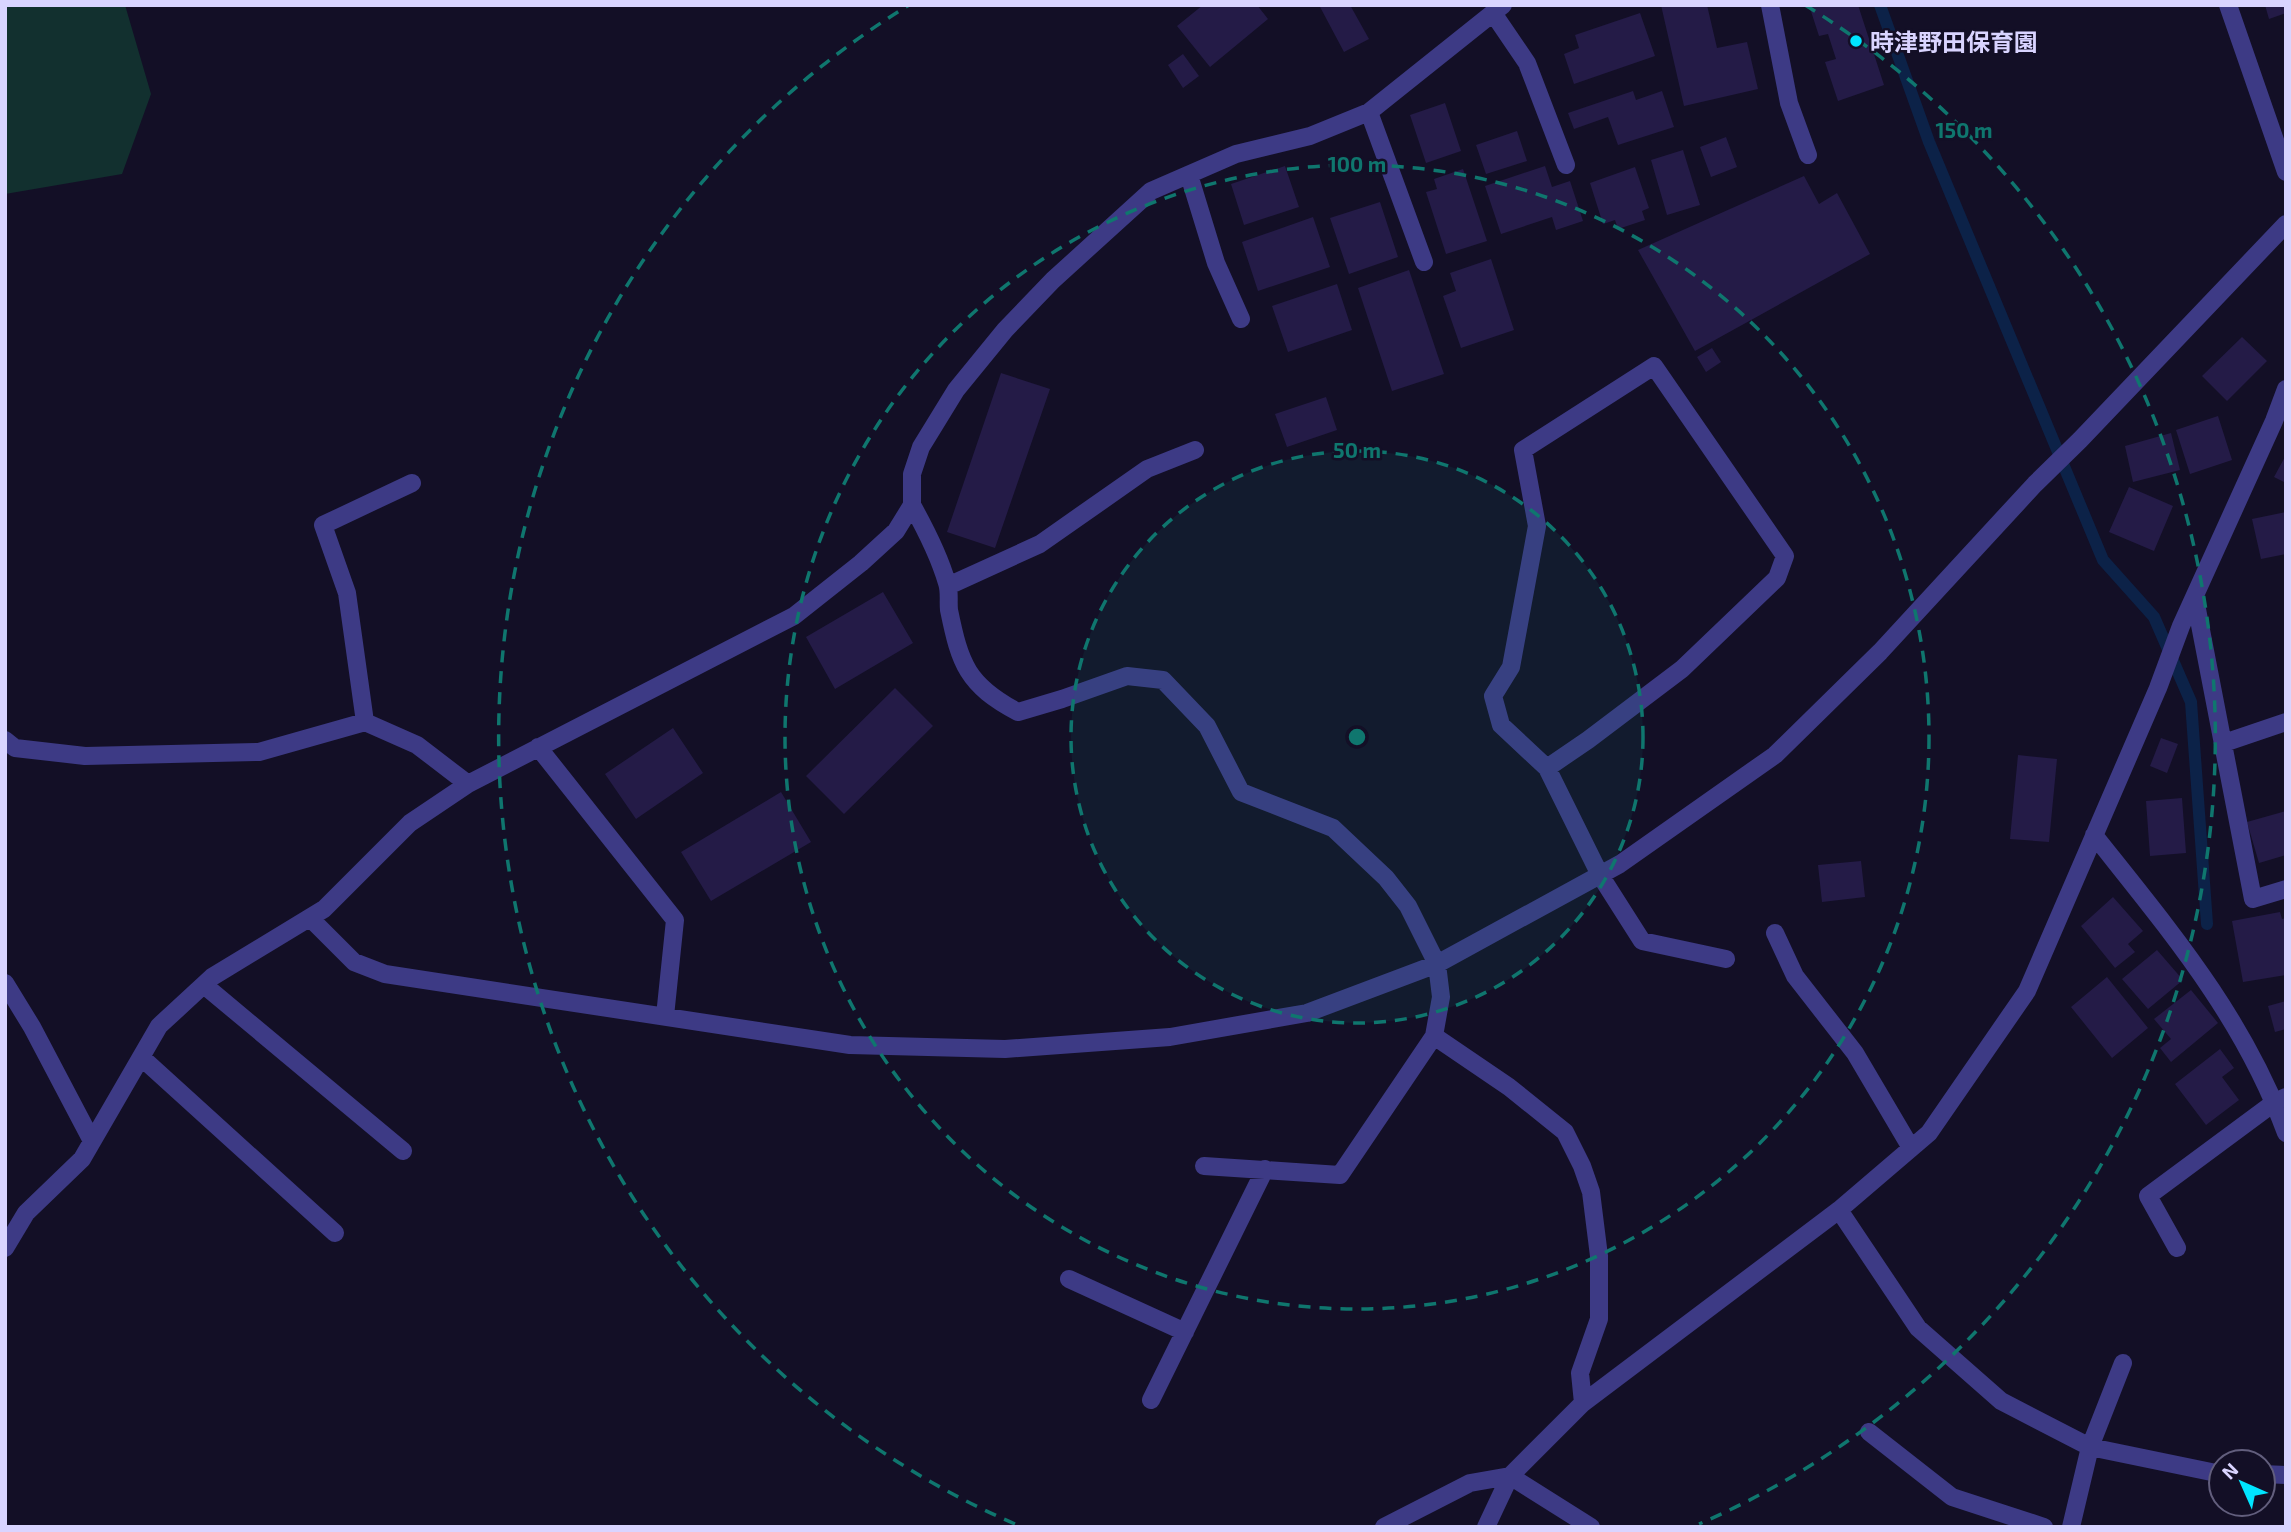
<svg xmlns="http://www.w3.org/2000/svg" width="2291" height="1532" viewBox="0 0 2291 1532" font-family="'Exo 2','Noto Sans JP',sans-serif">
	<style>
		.green { fill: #12302f }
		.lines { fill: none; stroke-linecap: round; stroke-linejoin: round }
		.stream { stroke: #0c2248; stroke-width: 12 }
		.building { fill: #241b47 }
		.minor { stroke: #3d3a85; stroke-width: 18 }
		.ring { fill: none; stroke: #0f766e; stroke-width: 3.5; stroke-dasharray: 12 9 }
		.poi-dot { fill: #00e5ff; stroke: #130f26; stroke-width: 2.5 }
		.labels { text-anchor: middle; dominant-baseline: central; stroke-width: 5; stroke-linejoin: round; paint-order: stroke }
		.poi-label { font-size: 24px; font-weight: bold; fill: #d9d4ff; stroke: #130f26; text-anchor: start }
		.centre { fill: #0f766e; stroke: #130f26; stroke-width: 3.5 }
		.ring-label { font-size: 21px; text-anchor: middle; font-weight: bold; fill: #0f766e; stroke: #130f26; stroke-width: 5; stroke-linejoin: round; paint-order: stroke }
	</style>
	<rect width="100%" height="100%" fill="#130f26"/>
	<!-- green -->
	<path class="green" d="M5 5H125L151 94 122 174 5 194Z"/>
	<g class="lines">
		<!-- stream -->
		<path class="stream" d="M1880 5 1929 142 2103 560 2154 617 2191 702 2207 924"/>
	</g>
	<!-- building -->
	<path class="building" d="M1203 5H1257L1268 19 1210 67 1177 26Z
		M1319 5H1350L1369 39 1344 52Z
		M1661 5H1707L1717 48 1747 42 1758 89 1684 106Z
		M1809 5H1858L1884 85 1838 101 1825 62 1836 59 1828 34 1819 36Z
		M2265 5H2286V13L2269 19Z
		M1640 13 1655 56 1574 84 1564 54 1579 48 1575 35Z
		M1183 54 1199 76 1183 88 1168 65Z
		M1633 91 1636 100 1662 91 1674 127 1618 145 1608 117 1574 129 1568 113Z
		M1445 103 1461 151 1426 163 1410 115Z
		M1517 131 1527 161 1486 174 1476 145Z
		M1726 137 1737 167 1711 177 1700 147Z
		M1683 150 1700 205 1667 215 1651 160Z
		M1285 166 1299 207 1244 225 1231 184Z
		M1545 166 1552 187 1570 181 1583 221 1556 230 1552 217 1501 234 1485 186Z
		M1635 167 1649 208 1642 211 1645 220 1618 229 1615 220 1603 224 1590 183Z
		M1463 169 1487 241 1446 254 1426 192 1437 189 1434 179Z
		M1804 176 1819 204 1837 193 1870 254 1695 351 1638 250Z
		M1380 202 1398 257 1349 274 1330 218Z
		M1313 217 1330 267 1258 291 1242 242Z
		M1491 259 1514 330 1461 348 1443 296 1456 291 1450 273Z
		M1409 270 1444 374 1392 391 1358 288Z
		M1337 284 1352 330 1288 352 1272 306Z
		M2242 337 2267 361 2227 401 2202 376Z
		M1712 348 1721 362 1706 372 1697 357Z
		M1001 373 1050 389 995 548 947 532Z
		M1326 397 1337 430 1287 447 1275 414Z
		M2218 416 2232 460 2190 474 2176 430Z
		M2171 433 2180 470 2133 482 2125 446Z
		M2286 455V483L2274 477Z
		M2129 487 2173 506 2154 551 2109 532Z
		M2286 512V554L2261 559 2252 519Z
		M883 592 913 643 835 689 806 637Z
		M895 688 933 726 844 814 806 776Z
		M673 728 703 773 636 819 605 774Z
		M2161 738 2178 744 2167 773 2150 766Z
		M2018 755 2057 759 2049 842 2010 839Z
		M781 792 811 842 711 901 681 852Z
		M2182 798 2186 853 2150 856 2146 801Z
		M2286 811V855L2259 863 2247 822Z
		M1861 861 1865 897 1822 902 1818 865Z
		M2113 897 2143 931 2128 944 2135 952 2115 968 2081 926Z
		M2280 912 2282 919 2286 918V975L2243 982 2232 921Z
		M2157 950 2183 980 2148 1009 2122 979Z
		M2107 977 2148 1028 2112 1058 2071 1007Z
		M2191 990 2218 1023 2171 1062 2160 1048 2171 1039 2154 1019Z
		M2286 1001V1029L2275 1032 2268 1006Z
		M2220 1049 2234 1068 2222 1077 2239 1100 2206 1125 2175 1084Z"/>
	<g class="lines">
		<!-- minor -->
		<path class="minor" d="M1770 5 1789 103 1808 155
			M2228 5 2286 172
			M1493 13 1527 63 1566 165
			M1369 112 1424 262
			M1189 175 1216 263 1241 319
			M912 505C926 530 939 555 947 583 950 592 948 601 949 610 960 664 967 685 1018 712L1062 699 1127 676 1163 680 1207 726 1241 792 1333 828 1386 878 1408 906 1437 964 1441 997 1434 1036 1509 1087 1565 1132 1582 1166 1591 1192 1599 1256V1319L1580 1373 1583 1403
			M948 586 1040 544 1147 469 1195 450
			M2195 599 2253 899 2286 889
			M365 722 347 593 323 525 412 483
			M5 740 15 748 85 756 259 752 365 722 417 745 468 784
			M2224 743 2286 722
			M538 747 675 920 665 1016
			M1547 768 1588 740 1682 669 1777 578 1785 556 1654 366 1523 450 1537 526 1511 667 1493 696 1501 725 1547 768 1600 875 1642 941 1726 959
			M2094 835C2170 931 2243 1016 2286 1133
			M310 918 354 962 385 974 850 1045 1005 1049 1170 1037 1307 1013 1437 964 1620 864 1775 755 1880 652 2035 484 2080 440 2286 224
			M1775 933 1795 976 1855 1053 1911 1148
			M5 983 32 1027 92 1141
			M204 985 403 1151
			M141 1057 335 1233
			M1204 1166 1340 1175 1434 1036
			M1839 1210 1918 1328 2001 1401 2090 1447 2221 1474
			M5 1248 26 1213 82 1159 159 1026 212 977 324 909 410 823 468 784 794 616 861 563 896 531 912 505V474L921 447 956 390 1005 330 1053 280 1151 191 1236 154 1310 136 1369 112 1503 5
			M2177 1248 2148 1196 2275 1102 2286 1097
			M1069 1279 1185 1332
			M1151 1400 1265 1169
			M1869 1432 1952 1497 2044 1527
			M2263 1474 2286 1475
			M1384 1527 1470 1483 1510 1476 1591 1527
			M1486 1527 1510 1476 1583 1403 1839 1210 1929 1133 2027 991 2158 688 2181 626 2274 421 2286 389
			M2071 1527 2090 1447 2123 1363"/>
	</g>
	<!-- distance rings -->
	<circle cx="1357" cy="737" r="286" fill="#0f766e" fill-opacity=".12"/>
	<g class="ring">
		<circle cx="1357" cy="737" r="286"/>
		<circle cx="1357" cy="737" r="572"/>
		<path d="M1015 1524A858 858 0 0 1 909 5M1805 5A858 858 0 0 1 1699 1524"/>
	</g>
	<!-- markers -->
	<circle class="poi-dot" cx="1856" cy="41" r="7"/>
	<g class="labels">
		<!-- poi labels -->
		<g class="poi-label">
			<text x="1870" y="41">時津野田保育園</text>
		</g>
	</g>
	<circle cx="1357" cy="737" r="10" class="centre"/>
	<g class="ring-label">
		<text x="1964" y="138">150 m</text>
		<text x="1357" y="172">100 m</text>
		<text x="1357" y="458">50 m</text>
	</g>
	<!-- border -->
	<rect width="2291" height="1532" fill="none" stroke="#d9d4ff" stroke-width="14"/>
	<!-- north arrow -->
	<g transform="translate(2242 1483) rotate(315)"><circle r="33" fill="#130f26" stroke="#625e7d" stroke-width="2"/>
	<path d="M0-5L12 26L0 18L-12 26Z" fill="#00e5ff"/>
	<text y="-10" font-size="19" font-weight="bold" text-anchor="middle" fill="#d9d4ff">N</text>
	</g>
</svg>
